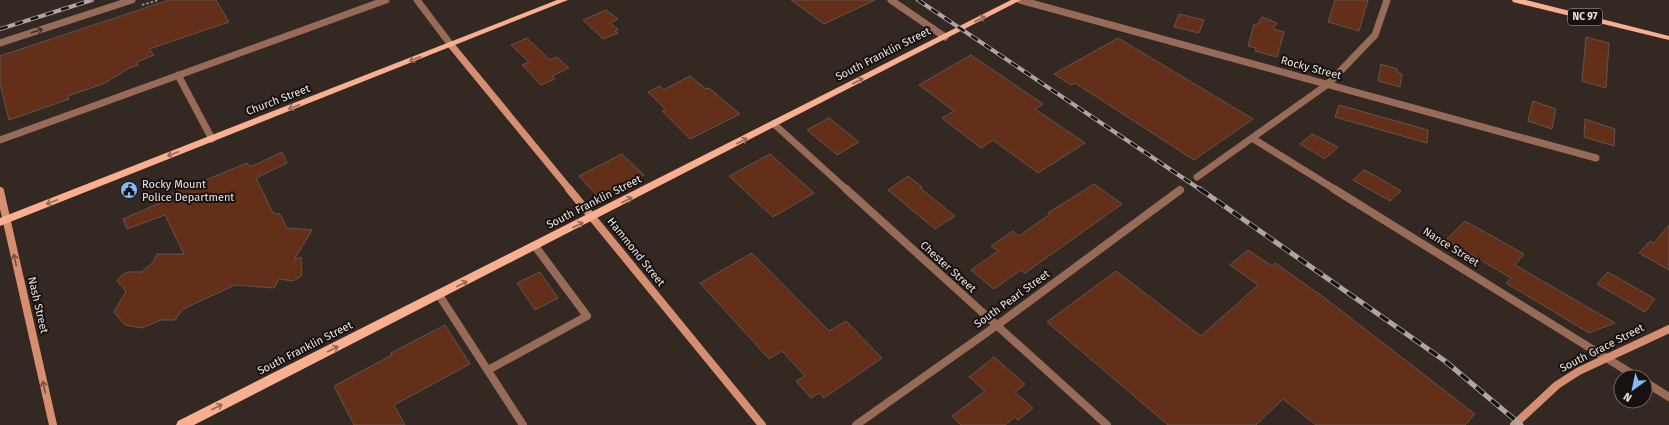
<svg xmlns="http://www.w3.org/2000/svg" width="1669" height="425" viewBox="0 0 1669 425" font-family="'Fira Sans',sans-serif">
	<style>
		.building { fill: #642f18; stroke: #61544e }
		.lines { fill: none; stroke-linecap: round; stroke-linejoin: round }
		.path { stroke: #908682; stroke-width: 2; stroke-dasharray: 2.5 2; stroke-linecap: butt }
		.lane-far1 { stroke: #986b58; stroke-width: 7 }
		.lane { stroke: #986b58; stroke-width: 8 }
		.street-far1 { stroke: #986b58; stroke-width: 7 }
		.street { stroke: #986b58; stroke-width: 8 }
		.secondary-far1 { stroke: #d68e70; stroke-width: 7 }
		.secondary { stroke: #d68e70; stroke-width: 8 }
		.primary { fill: #f9af90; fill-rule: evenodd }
		.rail-far1-casing { stroke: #afa5a2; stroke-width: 4 }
		.rail-casing { stroke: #afa5a2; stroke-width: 5 }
		.rail-far1 { stroke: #171210; stroke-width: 2.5; stroke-dasharray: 8; stroke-linecap: butt }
		.rail { stroke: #171210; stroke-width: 3.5; stroke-dasharray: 10; stroke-linecap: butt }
		.oneway { stroke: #936856 }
		.oneway2 { stroke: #443129 }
		.oneway3 { stroke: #765040 }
		.labels { text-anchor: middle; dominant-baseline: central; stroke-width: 4; stroke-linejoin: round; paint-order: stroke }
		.shield { fill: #171210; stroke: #ada5a2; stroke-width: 1 }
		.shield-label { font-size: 10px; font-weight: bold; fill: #ede4e1 }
		.street-label { font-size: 11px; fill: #ede4e1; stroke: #171210 }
		.poi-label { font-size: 11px; fill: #ede4e1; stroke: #171210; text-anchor: start }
	</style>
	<rect width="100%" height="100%" fill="#342823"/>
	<!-- building -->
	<path class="building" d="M169 0H216L229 22 149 49 154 55 137 62 138 65 129 68 105 83 68 96 69 99 9 120 0 84V56Z
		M791 0H875L824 24Z
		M1335 0H1368L1359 31 1328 22Z
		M606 10 618 19 610 23 618 29 615 31 618 33 603 39 583 20Z
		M1179 14 1204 20 1199 33 1174 27Z
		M1262 17 1277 23 1273 29 1284 32 1277 57 1255 51 1256 48 1248 46 1254 24 1257 25Z
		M1586 37 1609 43 1606 88 1582 81Z
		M527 38 550 60 557 57 569 68 552 76 555 79 541 85 522 65 529 62 511 45Z
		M1118 38 1253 119 1194 160 1075 83 1071 85 1054 74Z
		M971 55 1043 104 1035 109 1085 143 1038 173 993 140 981 148 942 118 954 111 919 85Z
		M1381 64 1397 69V72L1402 74 1400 87 1378 81Z
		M690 76 706 89 709 88 740 114 690 139 662 111 665 109 648 92 660 86 663 90Z
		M1533 101 1556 109 1552 129 1528 121Z
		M1339 105 1428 130 1427 143 1335 117Z
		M829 118 859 142 837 155 807 130Z
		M1585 119 1615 129 1614 146 1584 137Z
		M1312 134 1338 147 1325 159 1300 144Z
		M282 152 287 163 256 178 273 213 280 214 287 228 312 230 294 260 301 257 302 274 300 277 293 281 279 279 274 288 235 285 183 309 175 320H161L142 328 125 325 114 312 126 291 117 281 122 275 128 272H142L153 262 157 254H184L165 215 127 229 123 219 160 203 159 199 247 163 250 167Z
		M622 154 644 175 599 198 579 176Z
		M770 154 814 193 773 217 729 176Z
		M1364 170 1374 175 1401 191 1390 201 1353 180Z
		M908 176 922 187 920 188 955 216 935 229 888 190Z
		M1094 184 1122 204 1025 273 1021 270 994 289 971 270 998 251 991 246 1013 231 1019 236 1050 214 1048 213Z
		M1465 221 1524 254 1515 265 1615 323 1589 333 1506 283 1511 278 1446 240Z
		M1669 225V270L1639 253 1650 241 1654 243Z
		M1248 250 1272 266 1275 263 1326 299 1475 414 1465 425H1316L1283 399 1256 425H1168L1047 322 1116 271 1201 336 1258 285 1230 265Z
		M752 253 829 331 846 321 882 358 824 398 819 393 811 398 796 381 805 376 782 351 769 359 700 283Z
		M540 272 558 298 535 310 517 283Z
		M1608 272 1655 299 1645 312 1597 284Z
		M445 325 470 364 394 405 405 425H354L334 386 392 355 391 353Z
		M994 357 1025 384 1015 392 1033 408 1018 420 1015 417 1005 425H961L952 416 985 391 969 377Z"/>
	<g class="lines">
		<!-- path -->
		<path class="path" d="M142 5 159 0"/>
		<!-- lane-far1 -->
		<path class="lane-far1" d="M178 75 212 139
			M0 140 386 0"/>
		<!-- lane -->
		<path class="lane" d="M439 295 523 425
			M488 370 587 316 535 246"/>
		<!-- street-far1 -->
		<path class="street-far1" d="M417 0 451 45
			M891 0 945 37
			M1020 0 1596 158
			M0 43 132 0
			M774 124 847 190
			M1252 138 1336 190
			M1197 177 1328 84 1375 35 1387 0"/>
		<!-- street -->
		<path class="street" d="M846 189 1107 425
			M1334 189 1637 377
			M1645 382 1669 397
			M856 425 996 326 1180 190"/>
		<!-- secondary-far1 -->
		<path class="secondary-far1" d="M451 45 570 190"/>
		<!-- secondary -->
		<path class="secondary" d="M569 189 762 425
			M0 191 53 425
			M1514 425 1557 385 1579 371 1669 329"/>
		<!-- primary -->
		<path class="primary" d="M557 0H568L0 226V218Z
			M1011 0H1021L194 425H176L178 421Z
			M1512 0H1526L1669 36V40L1513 2Z"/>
		<!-- rail-far1 casing -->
		<g class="rail-far1-casing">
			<path id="rail-far1" d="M918 0 1201 190
				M0 29 92 0"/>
		</g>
		<!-- rail casing -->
		<g class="rail-casing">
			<path id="rail" d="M1200 189 1445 361 1521 425"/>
		</g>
		<!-- rail-far1 -->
		<use href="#rail-far1" class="rail-far1"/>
		<!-- rail -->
		<use href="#rail" class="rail"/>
	</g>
	<!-- one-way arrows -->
	<defs><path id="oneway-shaft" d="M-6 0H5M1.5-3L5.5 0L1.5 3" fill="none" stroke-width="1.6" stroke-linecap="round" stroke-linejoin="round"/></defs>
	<g class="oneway">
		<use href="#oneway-shaft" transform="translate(980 19) rotate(-27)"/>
		<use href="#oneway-shaft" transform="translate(415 59) rotate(159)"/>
		<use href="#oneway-shaft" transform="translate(858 81) rotate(-27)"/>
		<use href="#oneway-shaft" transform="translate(294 107) rotate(159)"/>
		<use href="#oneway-shaft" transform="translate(742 141) rotate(-27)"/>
		<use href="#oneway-shaft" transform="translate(173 154) rotate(159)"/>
		<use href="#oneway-shaft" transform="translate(627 200) rotate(-27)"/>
		<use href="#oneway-shaft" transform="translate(52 202) rotate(159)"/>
		<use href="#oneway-shaft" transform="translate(578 225) rotate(-27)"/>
		<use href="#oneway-shaft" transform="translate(462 284) rotate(-27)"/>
		<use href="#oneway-shaft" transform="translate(333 349) rotate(-27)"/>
		<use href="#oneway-shaft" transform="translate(217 407) rotate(-27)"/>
	</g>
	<use class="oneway2" href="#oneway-shaft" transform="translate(37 31) rotate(-18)"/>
	<g class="oneway3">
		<use href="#oneway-shaft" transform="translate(15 260) rotate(-103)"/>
		<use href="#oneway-shaft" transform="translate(44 387) rotate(-103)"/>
	</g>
	<!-- icons -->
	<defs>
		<g id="civic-disc" transform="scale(0.9)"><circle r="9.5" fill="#85bbfb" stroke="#171210"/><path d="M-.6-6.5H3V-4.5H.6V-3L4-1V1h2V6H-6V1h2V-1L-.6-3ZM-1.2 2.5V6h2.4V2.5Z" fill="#111"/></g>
	</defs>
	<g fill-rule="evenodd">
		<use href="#civic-disc" x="129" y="190"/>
	</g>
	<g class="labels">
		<!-- shield labels -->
		<rect class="shield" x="1568" y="9" width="34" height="16" rx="3"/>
		<g class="shield-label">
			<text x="1585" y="17">NC 97</text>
		</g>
		<!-- street labels -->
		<g class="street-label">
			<text transform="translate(883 54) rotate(-27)">South Franklin Street</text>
			<text transform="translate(1311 68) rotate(15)">Rocky Street</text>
			<text transform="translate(278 100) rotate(-21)">Church Street</text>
			<text transform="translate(594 202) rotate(-27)">South Franklin Street</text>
			<text transform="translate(1451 247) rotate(32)">Nance Street</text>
			<text transform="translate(636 252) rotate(51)">Hammond Street</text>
			<text transform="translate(948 267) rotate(42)">Chester Street</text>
			<text transform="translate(1012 299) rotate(-36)">South Pearl Street</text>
			<text transform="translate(38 305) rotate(77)">Nash Street</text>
			<text transform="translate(305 348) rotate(-27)">South Franklin Street</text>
			<text transform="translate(1602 348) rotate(-27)">South Grace Street</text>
		</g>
		<!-- poi labels -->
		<g class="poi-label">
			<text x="142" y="184">Rocky Mount<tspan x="142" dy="13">Police Department</tspan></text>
		</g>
	</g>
	<!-- north arrow -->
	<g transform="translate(1633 389) rotate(213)"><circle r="19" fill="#171210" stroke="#6d6664"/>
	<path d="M0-3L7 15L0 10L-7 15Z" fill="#85bbfb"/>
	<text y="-6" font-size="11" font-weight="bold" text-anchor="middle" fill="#ede4e1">N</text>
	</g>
</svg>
